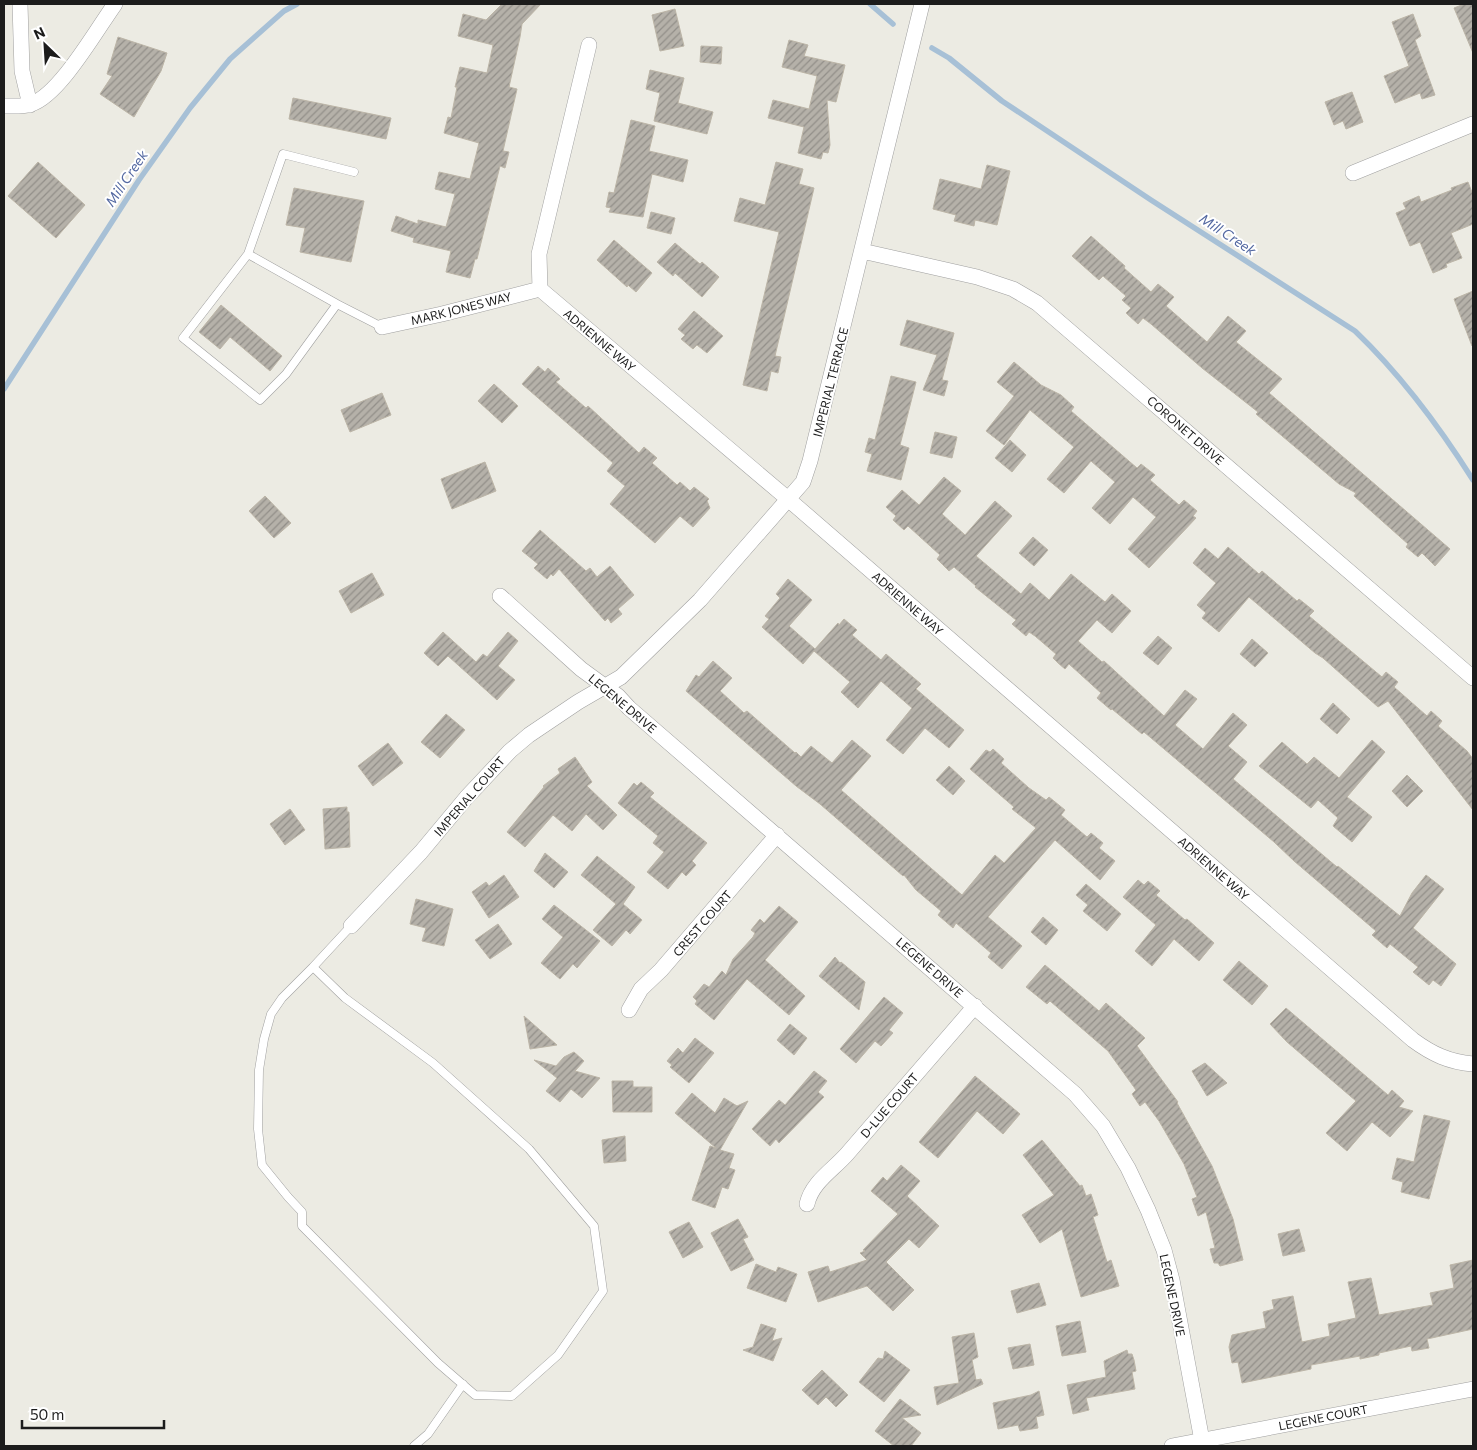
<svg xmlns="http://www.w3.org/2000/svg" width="1477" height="1450" viewBox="0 0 1477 1450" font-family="Commissioner,sans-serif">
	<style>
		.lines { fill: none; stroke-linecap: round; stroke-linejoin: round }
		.stream { stroke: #a7c0d6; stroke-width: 5.5 }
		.building { fill: url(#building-hatch); stroke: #bcb5a7 }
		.lane-casing { stroke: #a0a0a0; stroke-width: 9 }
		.street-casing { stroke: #a0a0a0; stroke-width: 16 }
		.lane { stroke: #fff; stroke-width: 8 }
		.street { stroke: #fff; stroke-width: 15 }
		.labels { text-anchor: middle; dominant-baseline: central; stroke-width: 4; stroke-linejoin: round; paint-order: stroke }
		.street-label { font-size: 12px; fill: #1c1c1c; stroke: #fff }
		.water-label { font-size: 14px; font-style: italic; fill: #5368a1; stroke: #fff }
	</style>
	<defs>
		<pattern id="building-hatch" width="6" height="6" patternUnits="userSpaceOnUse" patternTransform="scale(1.25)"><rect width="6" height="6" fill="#b5b1a9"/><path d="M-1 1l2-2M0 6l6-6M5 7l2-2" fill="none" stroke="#928f89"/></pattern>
	</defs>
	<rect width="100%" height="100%" fill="#ecebe3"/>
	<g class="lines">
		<!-- stream -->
		<path class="stream" d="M870 4 893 24
			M932 48 949 58 1002 101 1151 200 1355 331C1401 375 1439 426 1473 480
			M4 389 139 180 190 108 230 59 284 11 297 4"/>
	</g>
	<!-- building -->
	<path class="building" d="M502 4H541L522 24 520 37 509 87 517 89 503 151 509 152 505 168 500 166 477 259H475L470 278 446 272 451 251 413 242 414 238 391 231 396 216 418 224V220L446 227 455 194 435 189 439 172 470 179 479 143 444 133 448 117 451 118 457 87H455L460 67 487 73 493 45 458 36 463 14 486 20Z
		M1464 4H1473V53L1454 8Z
		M675 9 684 46 660 51 652 15Z
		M1413 14 1421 36 1415 40 1435 95 1422 99 1420 93 1395 103 1384 76 1409 66 1392 22Z
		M118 37 167 53 161 71 134 117 100 94 112 76 107 74Z
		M789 40 808 45 804 56 845 65 836 102 827 100 830 145 828 153 823 152 821 159 798 153 804 127 768 118 773 100 809 109 817 76 782 67Z
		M701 46 722 47 721 64 700 62Z
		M650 70 684 78 678 103 713 112 707 134 654 121 660 93 646 89Z
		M1352 92 1363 122 1346 129 1343 121 1334 125 1325 102Z
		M293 98 391 118 386 139 289 119Z
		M631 120 655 126 649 151 688 160 683 182 652 174 643 217 609 212 611 208 606 207 609 192 614 193Z
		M38 162 85 205 56 238 8 196Z
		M776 162 803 169 799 184 814 188 775 356 781 357 778 373 771 371 767 391 743 385 779 232 734 221 740 198 765 205Z
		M987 165 1010 171 997 225 975 220 974 226 954 221 956 215 933 209 940 179 981 189Z
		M1468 182 1473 195V224L1451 233 1462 258 1446 264 1447 267 1433 273 1420 242 1410 246 1396 213 1406 209 1403 203 1419 196 1421 202 1452 190 1451 188Z
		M294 188 364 201 351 262 300 252 305 228 286 225Z
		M651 212 675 218 671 234 647 228Z
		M1091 236 1125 266 1124 268 1151 292 1158 284 1174 297 1166 306 1207 342 1228 316 1246 331 1236 342 1282 379 1269 393 1450 549 1435 566 1422 553 1418 557 1406 547 1408 544 1354 496 1356 493 1339 484 1256 414 1258 412 1202 368 1151 324 1143 318 1138 324 1126 313 1131 308 1122 300 1126 296 1103 276 1099 280 1072 256Z
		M614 240 652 273 636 292 628 285 627 287 597 260Z
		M675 243 700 264 702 262 719 277 702 297 675 273 673 276 657 262Z
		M1473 291V345L1472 346 1454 299Z
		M221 305 282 356 270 371 230 337 220 349 199 332Z
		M694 311 723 336 707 353 697 345 693 349 681 339 685 335 678 329Z
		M907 320 954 333 942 380 948 381 944 396 923 390 937 355 900 345Z
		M1014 362 1041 385 1061 395 1074 407 1071 411 1137 468 1141 464 1155 475 1150 480 1179 505 1184 500 1197 511 1193 516 1196 518 1149 568 1128 549 1156 517 1133 497 1110 524 1092 508 1115 482 1091 461 1064 493 1047 479 1074 447 1030 410 1004 445 986 431 1014 396 997 382Z
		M538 366 545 372 548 368 560 379 556 382 586 408 588 406 639 453 644 447 657 458 652 463 677 485 680 482 690 491 694 487 709 499 707 501 710 508 693 527 680 516 655 543 610 504 625 486 607 471 613 463 522 384Z
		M891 376 916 382 900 445 909 448 901 480 867 471 872 454 865 452 869 438 875 440Z
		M494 384 518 406 502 423 478 401Z
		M382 393 391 415 350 432 341 410Z
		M935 432 957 437 952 458 930 453Z
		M1010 440 1026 455 1012 472 995 458Z
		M485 462 496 491 452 509 441 479Z
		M944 477 961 491 942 514 965 535 995 501 1012 516 976 556 1021 594 1030 583 1049 600 1071 574 1105 602 1112 594 1131 611 1112 633 1097 620 1078 641 1102 662 1104 661 1164 716 1185 690 1197 699 1175 725 1203 749 1233 713 1247 725 1228 746 1247 762 1233 779 1337 867 1338 866 1400 916 1412 893 1426 875 1444 889 1413 928 1456 964 1441 986 1433 980 1429 985 1413 972 1418 967 1390 944 1387 948 1372 935 1376 931 1294 861 1274 842 1144 732 1142 734 1112 709 1111 710 1097 698 1101 693 1069 664 1065 669 1058 663 1053 658 1056 654 1035 636 1029 632 1026 636 1012 624 1016 620 975 587 976 586 954 567 949 571 937 559 940 555 908 526 904 530 893 520 896 516 886 507 902 490 919 505Z
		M265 496 291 523 274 538 249 511Z
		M540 530 586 571 590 568 597 577 610 566 634 595 618 609 622 614 611 623 608 618 605 621 559 569 553 576 551 574 547 579 534 568 538 564 522 551Z
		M1033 537 1048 550 1034 566 1019 553Z
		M1228 547 1259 574 1262 571 1297 601 1299 599 1314 611 1309 616 1382 677 1386 672 1398 682 1394 687 1427 716 1431 711 1442 721 1438 726 1467 751 1473 759V810L1388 701 1378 707 1323 658 1315 653 1249 597 1219 632 1202 618 1206 613 1197 605 1216 583 1193 563 1205 548 1218 559Z
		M372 573 384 595 351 613 339 591Z
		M788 579 812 600 789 626 815 649 838 623 839 625 844 619 857 630 852 635 881 660 886 654 921 684 916 689 964 730 949 748 925 728 903 754 886 740 912 708 881 681 858 708 841 692 850 682 814 651 803 664 762 627 769 619 765 616 780 598 776 594Z
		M443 632 476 662 483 654 487 657 508 632 518 641 498 666 515 680 497 700 448 656 438 666 424 653Z
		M1158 636 1172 648 1158 665 1143 653Z
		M1252 639 1268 653 1255 667 1240 654Z
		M713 661 732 678 720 691 744 713 747 711 795 753 796 752 801 757 811 746 832 763 852 740 871 756 841 790 962 895 995 855 1004 863 1036 828 1012 809 1014 807 970 769 986 750 990 752 993 749 1004 759 1001 763 1029 788 1046 800 1049 797 1065 810 1061 815 1087 837 1091 833 1103 843 1099 848 1115 861 1100 880 1055 840 988 917 1022 946 1002 969 988 957 991 953 956 923 953 928 938 915 941 911 916 890 904 875 903 876 820 804 796 786 686 691 696 675 699 677Z
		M1333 703 1350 719 1337 734 1320 719Z
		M446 714 465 730 440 758 421 742Z
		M1372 740 1385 752 1347 797 1372 817 1352 842 1333 826 1338 818 1318 800 1311 808 1259 766 1282 742 1307 764 1314 757 1339 778Z
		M388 743 403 763 373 786 358 766Z
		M575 757 592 782 587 786 617 815 603 830 586 814 572 831 553 815 525 847 507 832 544 787 543 786 560 773 558 769Z
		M949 766 965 781 953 795 936 780Z
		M1407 775 1423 791 1407 807 1392 791Z
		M641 782 654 793 650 797 707 843 692 861 696 865 686 876 682 872 668 889 647 872 664 852 653 843 658 836 618 803 634 783 637 786Z
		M347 807V812H349L350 847 325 849 323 809Z
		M290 809 305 830 285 845 270 824Z
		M545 853 568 872 554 888 534 871Z
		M597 856 635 887 623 904 642 920 630 934 626 930 612 946 593 930 616 904 581 875Z
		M504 875 519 897 489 918 472 892 486 882 489 886Z
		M1138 880 1144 885 1148 881 1160 891 1156 895 1185 920 1187 919 1214 943 1199 961 1174 939 1152 966 1135 951 1156 925 1123 897Z
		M1086 884 1121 914 1107 931 1083 911 1088 905 1076 895Z
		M416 899 453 909 444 946 422 941 426 928 410 924Z
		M554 905 600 941 577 968 573 964 560 979 541 963 563 937 542 919Z
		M779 906 798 922 765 960 805 996 789 1015 747 979 714 1020 695 1004 697 1001 693 997 704 984 709 987 722 971 726 975 733 959 753 937 755 933 751 930 760 919 764 923Z
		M1043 917 1058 930 1046 945 1031 932Z
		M498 924 512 944 490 959 475 940Z
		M835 957 840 963 841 962 865 982 859 1010 819 976Z
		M1239 961 1268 986 1252 1005 1223 980Z
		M1045 965 1099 1011 1106 1003 1145 1038 1137 1046 1178 1102 1177 1103 1212 1166 1233 1219 1243 1260 1220 1266 1218 1263H1214L1210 1249 1215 1248 1206 1212 1198 1216 1192 1199 1197 1197 1184 1164 1159 1121 1145 1102 1140 1106 1132 1094 1136 1090 1108 1051 1050 1001 1047 1004 1026 987Z
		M884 997 903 1013 889 1030 893 1033 881 1046 875 1041 856 1063 840 1049Z
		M1286 1008 1388 1095 1392 1090 1404 1101 1399 1107 1413 1111 1390 1137 1372 1122 1347 1151 1326 1133 1356 1101 1287 1042 1270 1024Z
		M524 1016 557 1045 530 1049Z
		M790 1024 807 1038 794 1055 777 1040Z
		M695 1038 714 1053 689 1083 670 1067 672 1065 667 1061 678 1048 683 1053Z
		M574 1052 584 1061 575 1071 600 1078 582 1098 571 1089 560 1102 546 1091 557 1078 534 1060 556 1066 564 1057Z
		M1205 1063 1227 1083 1207 1096 1192 1071Z
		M814 1071 827 1081 818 1092 824 1097 779 1143 776 1139 770 1146 752 1129 779 1100 785 1105Z
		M975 1076 1020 1114 1003 1134 977 1111 938 1158 919 1142Z
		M612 1081H633V1087H652V1112H613Z
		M692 1093 715 1113 724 1098 737 1106 748 1101 720 1150 734 1154 729 1168 735 1170 728 1189 722 1187 715 1208 692 1200 710 1146 716 1148 675 1113Z
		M1424 1115 1450 1121 1429 1199 1401 1192 1403 1182 1392 1179 1397 1158 1414 1162Z
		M625 1136 626 1161 604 1163 602 1140Z
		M1042 1140 1080 1186 1082 1185 1086 1196 1091 1194 1098 1215 1093 1217 1107 1262 1111 1260 1119 1286 1081 1297 1062 1229 1040 1243 1022 1215 1054 1195 1023 1155Z
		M901 1165 920 1181 907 1196 939 1226 919 1248 909 1239 886 1262 914 1290 893 1311 867 1286 818 1302 808 1272 828 1266 830 1272 867 1260 860 1253 865 1251 863 1250 898 1214 871 1191 883 1177 887 1181Z
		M738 1219 748 1237 743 1239 754 1260 731 1271 711 1233Z
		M689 1222 703 1247 683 1258 669 1232Z
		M1299 1229 1305 1251 1283 1256 1278 1234Z
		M1473 1260V1329L1427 1339 1429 1348 1412 1351 1411 1346 1379 1353V1355L1360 1359V1356L1311 1365V1369L1242 1383 1238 1362 1232 1363 1229 1347 1232 1335 1266 1328 1263 1312 1274 1309 1272 1300 1293 1296 1302 1342 1330 1336 1328 1324 1356 1318 1348 1282 1371 1278 1379 1315 1433 1305 1430 1293 1454 1288 1450 1265Z
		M756 1264 776 1272 778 1267 797 1274 786 1302 747 1288Z
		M1039 1283 1046 1305 1017 1313 1011 1291Z
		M1080 1321 1086 1352 1062 1356 1056 1326Z
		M761 1324 776 1329 772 1341 782 1338 773 1361 743 1350 753 1347Z
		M974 1333 978 1357 972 1360 976 1380 981 1379 983 1384 937 1405 934 1387 959 1383 952 1337Z
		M1030 1344 1034 1365 1013 1369 1008 1348Z
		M1127 1350 1128 1354H1132L1134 1360 1136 1371 1132 1372 1135 1389 1086 1398 1089 1410 1073 1414 1067 1385 1106 1377 1104 1361Z
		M885 1351 910 1370 884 1402 859 1382 878 1358 883 1359Z
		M822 1370 848 1395 836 1407 826 1397 818 1405 802 1390Z
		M1039 1391 1044 1415 1036 1417 1038 1428 1020 1431 1018 1425 998 1429 993 1403 1031 1395Z
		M900 1399 921 1415 902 1418 921 1433 911 1446H894L875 1431Z"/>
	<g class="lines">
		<!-- lane casing -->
		<g class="lane-casing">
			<path id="lane" d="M248 254 337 304 382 327
				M337 304 286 374 260 400 183 338 248 254 283 154 354 172
				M313 967 282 998 271 1014 264 1039 259 1070 258 1129 262 1165 288 1197 302 1212V1226L438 1363 475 1395 512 1396 558 1355 603 1291 594 1226 529 1149 433 1063 345 998 313 967 351 926
				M414 1446 428 1434 463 1384"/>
		</g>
		<!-- street casing -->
		<g class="street-casing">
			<path id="street" d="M20 4 22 71 30 105
				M589 45 539 254 540 289 788 499 1413 1040C1432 1054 1449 1062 1473 1064
				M4 106C12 106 23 107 31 104 59 96 97 29 115 4
				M1353 173 1473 124
				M862 251 977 277 1013 289 1037 303 1473 678
				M382 327 442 314 540 289
				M500 596 581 669 618 696 629 708 1075 1094 1103 1126 1128 1168 1148 1210 1164 1250 1172 1280 1203 1446
				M351 926 421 852 466 798 510 751 529 735 578 702 621 677 700 600 803 482 810 461 922 4
				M629 1010 641 989 661 970 777 835
				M807 1204C812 1182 833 1170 847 1154 889 1105 932 1056 975 1006
				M1172 1446 1473 1389"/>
		</g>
		<!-- lane -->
		<use href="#lane" class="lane"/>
		<!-- street -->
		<use href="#street" class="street"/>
	</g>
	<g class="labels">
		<!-- street labels -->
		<g class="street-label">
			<text transform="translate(461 308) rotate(-14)">MARK JONES WAY</text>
			<text transform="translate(600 340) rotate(40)">ADRIENNE WAY</text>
			<text transform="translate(830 382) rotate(-76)">IMPERIAL TERRACE</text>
			<text transform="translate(1186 430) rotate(41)">CORONET DRIVE</text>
			<text transform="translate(908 603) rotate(41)">ADRIENNE WAY</text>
			<text transform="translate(623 703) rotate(40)">LEGENE DRIVE</text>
			<text transform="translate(469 796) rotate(-49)">IMPERIAL COURT</text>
			<text transform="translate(1214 868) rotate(41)">ADRIENNE WAY</text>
			<text transform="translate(702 923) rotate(-49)">CREST COURT</text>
			<text transform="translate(930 967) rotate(41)">LEGENE DRIVE</text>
			<text transform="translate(889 1105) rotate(-49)">D-LUE COURT</text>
			<text transform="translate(1173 1295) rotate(78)">LEGENE DRIVE</text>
			<text transform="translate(1323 1417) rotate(-11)">LEGENE COURT</text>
		</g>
		<!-- water labels -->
		<g class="water-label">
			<text transform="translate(126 178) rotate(-56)">Mill Creek</text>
			<text transform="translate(1228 234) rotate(33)">Mill Creek</text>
		</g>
	</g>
	<!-- border -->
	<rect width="1477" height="1450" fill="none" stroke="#1c1c1c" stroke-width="10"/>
	<!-- north arrow -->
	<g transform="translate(45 45) rotate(335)" stroke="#ffffff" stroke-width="4" paint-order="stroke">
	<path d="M0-4L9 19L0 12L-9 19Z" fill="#1c1c1c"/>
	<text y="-8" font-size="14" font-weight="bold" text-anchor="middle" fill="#1c1c1c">N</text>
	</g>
	<!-- scale -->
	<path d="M22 1420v8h142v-8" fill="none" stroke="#1c1c1c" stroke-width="2.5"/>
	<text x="30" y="1420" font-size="15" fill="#1c1c1c" stroke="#ffffff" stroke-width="4" paint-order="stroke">50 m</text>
</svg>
